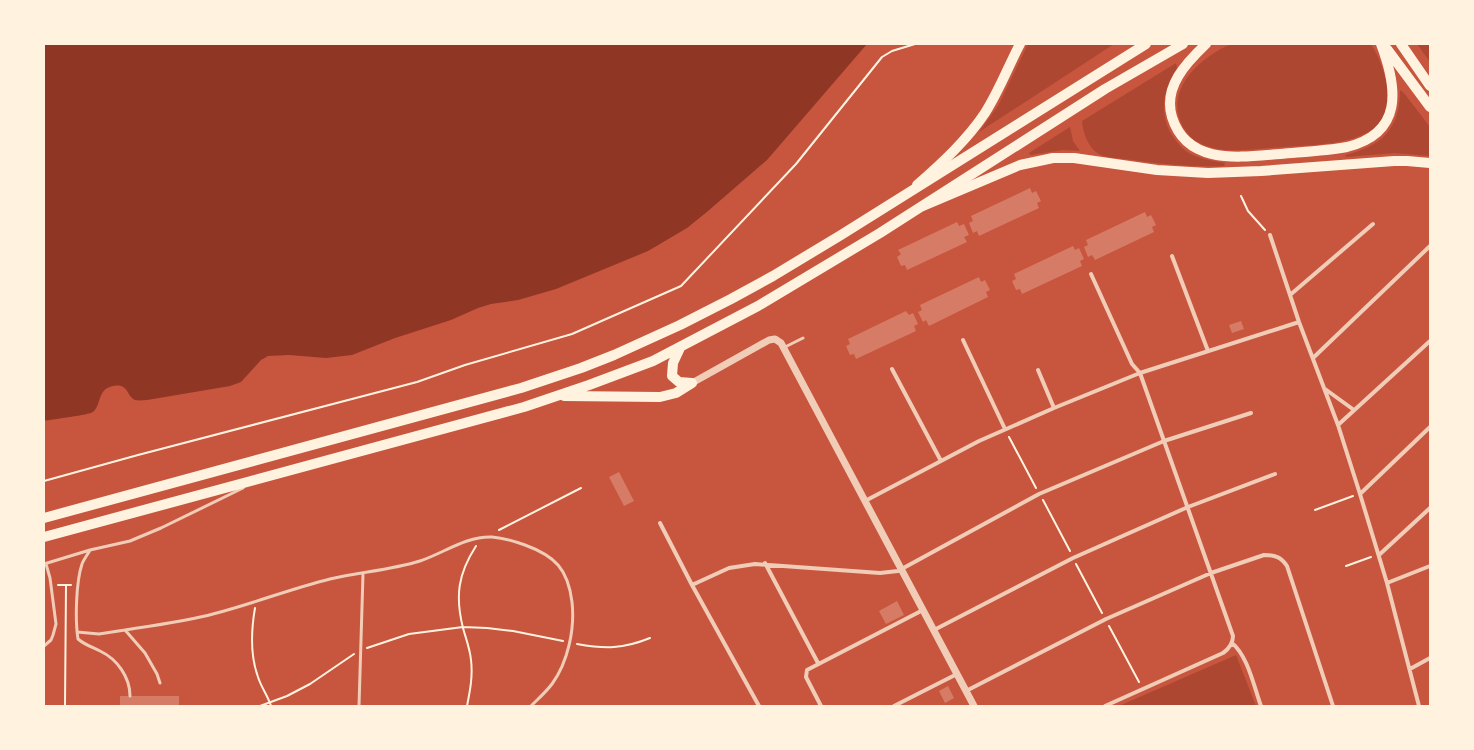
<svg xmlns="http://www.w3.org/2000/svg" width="1474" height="750" viewBox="0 0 1474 750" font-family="'Sofia Sans Condensed',sans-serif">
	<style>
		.green { fill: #ae4732 }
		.water { fill: #8f3625 }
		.building { fill: #d67c66 }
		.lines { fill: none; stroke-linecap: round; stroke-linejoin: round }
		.path { stroke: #fff3e0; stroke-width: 2 }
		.service { stroke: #f1ccb7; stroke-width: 3 }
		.minor { stroke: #f1ccb7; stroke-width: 4 }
		.tertiary { stroke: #f1ccb7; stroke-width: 7 }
		.primary { stroke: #fff3e0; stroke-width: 10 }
		.trunk { stroke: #fff3e0; stroke-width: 10 }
	</style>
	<rect width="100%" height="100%" fill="#c8553d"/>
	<!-- green -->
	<path class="green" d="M1028 44H1114L979 132 998 106Z
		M1231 44H1371C1380 58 1386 76 1388 92 1393 147 1321 144 1284 147 1258 148 1229 155 1204 145 1193 141 1187 134 1182 125 1164 89 1201 57 1231 44Z
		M1417 44H1430V62Z
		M1176 63 1177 68C1164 88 1159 110 1170 132 1175 140 1181 148 1189 153 1200 159 1212 161 1225 163L1224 166C1191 167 1158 164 1125 159 1118 158 1108 158 1101 155 1089 150 1083 133 1082 121Z
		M1400 90 1404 93 1430 127V156L1395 153 1346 157 1345 155C1382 146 1400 129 1400 90Z
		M1070 127 1073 141 1080 151 1063 150 1030 155 1029 153Z
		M1236 655 1256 706H1119Z"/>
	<!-- water -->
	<path class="water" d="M44 44H867L767 160 708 211 687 228 648 251 556 289 518 300 491 304 478 308 451 320 395 338 352 355 326 358 289 355 268 356 261 360 241 382 230 386 147 400C143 400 139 401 135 400 126 396 129 383 113 386 97 389 102 404 93 412 89 415 53 419 44 421Z"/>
	<!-- building -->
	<path class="building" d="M1030 188 1032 193 1036 191 1041 201 1037 203 1039 208 979 236 977 231 973 233 969 223 973 221 971 216Z
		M1145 212 1147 217 1151 215 1156 225 1152 227 1154 232 1095 260 1092 255 1088 257 1084 247 1088 245 1086 240Z
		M957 222 959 226 964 224 969 235 964 237 967 242 907 270 905 265 901 266 897 257 901 254 898 250Z
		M1073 246 1075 250 1079 248 1084 259 1080 261 1082 266 1022 294 1020 289 1016 290 1012 281 1016 279 1014 274Z
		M979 277 981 282 985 280 990 290 986 292 988 297 929 326 926 320 923 322 918 312 922 310 920 305Z
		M906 311 909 315 913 313 918 324 914 326 916 331 856 359 854 354 850 355 846 346 850 344 848 339Z
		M1241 321 1244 329 1232 333 1229 325Z
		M619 472 634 501 624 506 609 477Z
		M897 601 904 615 886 624 879 611Z
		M948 686 954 698 945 703 939 691Z
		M120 696H179V706H120Z"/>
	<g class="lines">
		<!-- path -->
		<path class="path" d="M1241 196 1248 211 1265 230
			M1009 437 1036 488
			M44 481 138 455 417 382 465 365 572 334 681 286 796 164 882 57 892 51 915 44
			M1043 500 1070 551
			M1315 510 1353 496
			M499 530 581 488
			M1076 564 1102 613
			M1346 566 1371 557
			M58 585H71
			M255 608C251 631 250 655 258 677 261 687 268 696 271 706
			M1109 626 1139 682
			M577 644C605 649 623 649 650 638
			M367 648 409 634 463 627 487 628 513 631 563 641
			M65 706 66 585
			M260 706 287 696 310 684 354 654
			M467 706C470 691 473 676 471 660 470 649 466 639 463 628 455 596 458 574 476 546"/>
		<!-- service -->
		<path class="service" d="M783 348 803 338
			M90 550C88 554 84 559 82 564 76 582 75 620 78 639 85 645 92 647 100 651 117 659 130 677 130 696
			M44 564 90 550 130 541 161 528 243 488
			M125 630C154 625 184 622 213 614 252 604 290 589 330 579 360 572 391 570 420 561 444 553 466 536 492 537 503 538 514 541 525 545 555 556 568 569 572 602 575 629 568 662 552 684 546 692 538 699 531 706
			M77 632 99 634 125 630 145 653 157 674 160 683
			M44 646 51 640 53 635 56 624 50 578 46 564
			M359 706 363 574"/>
		<!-- minor -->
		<path class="minor" d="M1270 235 1299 322 1338 425 1360 494 1387 583 1419 706
			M1172 256 1208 351
			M1091 274 1132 364 1140 373 1233 636C1233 643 1230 648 1223 653L1105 706
			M1290 295 1373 224
			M963 340 1005 429
			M1313 358 1430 246
			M892 369 941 461
			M1038 370 1054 408
			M1325 389 1354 410
			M1338 425 1430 341
			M1360 494 1430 427
			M865 501 979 441 1054 408 1140 373 1299 322
			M660 523 692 585 759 706
			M1379 555 1430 508
			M765 563 818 663
			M1387 583 1430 566
			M692 585 729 568 755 564 880 573 898 571 1039 494 1164 441 1251 413
			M934 630 1073 558 1188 507 1275 474
			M1232 643C1248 656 1254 687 1261 706
			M1410 669 1430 658
			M966 691 1106 619 1211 573 1264 555C1275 555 1281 557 1287 566L1333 706
			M821 706 806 677 807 670 923 610
			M894 706 957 674"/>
		<!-- tertiary -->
		<path class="tertiary" d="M692 383 769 340 775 339 781 343 974 706"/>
		<!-- primary -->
		<path class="primary" d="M680 348 673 363 672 376 679 382 692 383
			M564 396 660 397 676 393 692 383
			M44 518 521 388 581 368 614 355 680 325 731 299 773 276 841 235 1146 44
			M44 537 524 407 589 385 653 361 758 306 880 233 1105 89 1183 44"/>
		<!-- trunk -->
		<path class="trunk" d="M1206 44C1186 63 1163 87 1172 117 1187 166 1241 157 1280 154 1302 152 1325 151 1347 147 1403 133 1398 89 1381 44
			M1401 44 1430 86
			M1387 49 1430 107
			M917 185C942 163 967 140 985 113 999 91 1008 67 1020 44
			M923 206 1020 165 1053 158H1074L1157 170 1208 173 1261 171 1394 161H1407L1430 163"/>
	</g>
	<!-- border -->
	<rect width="1474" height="750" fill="none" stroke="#fff3e0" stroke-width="90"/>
</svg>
